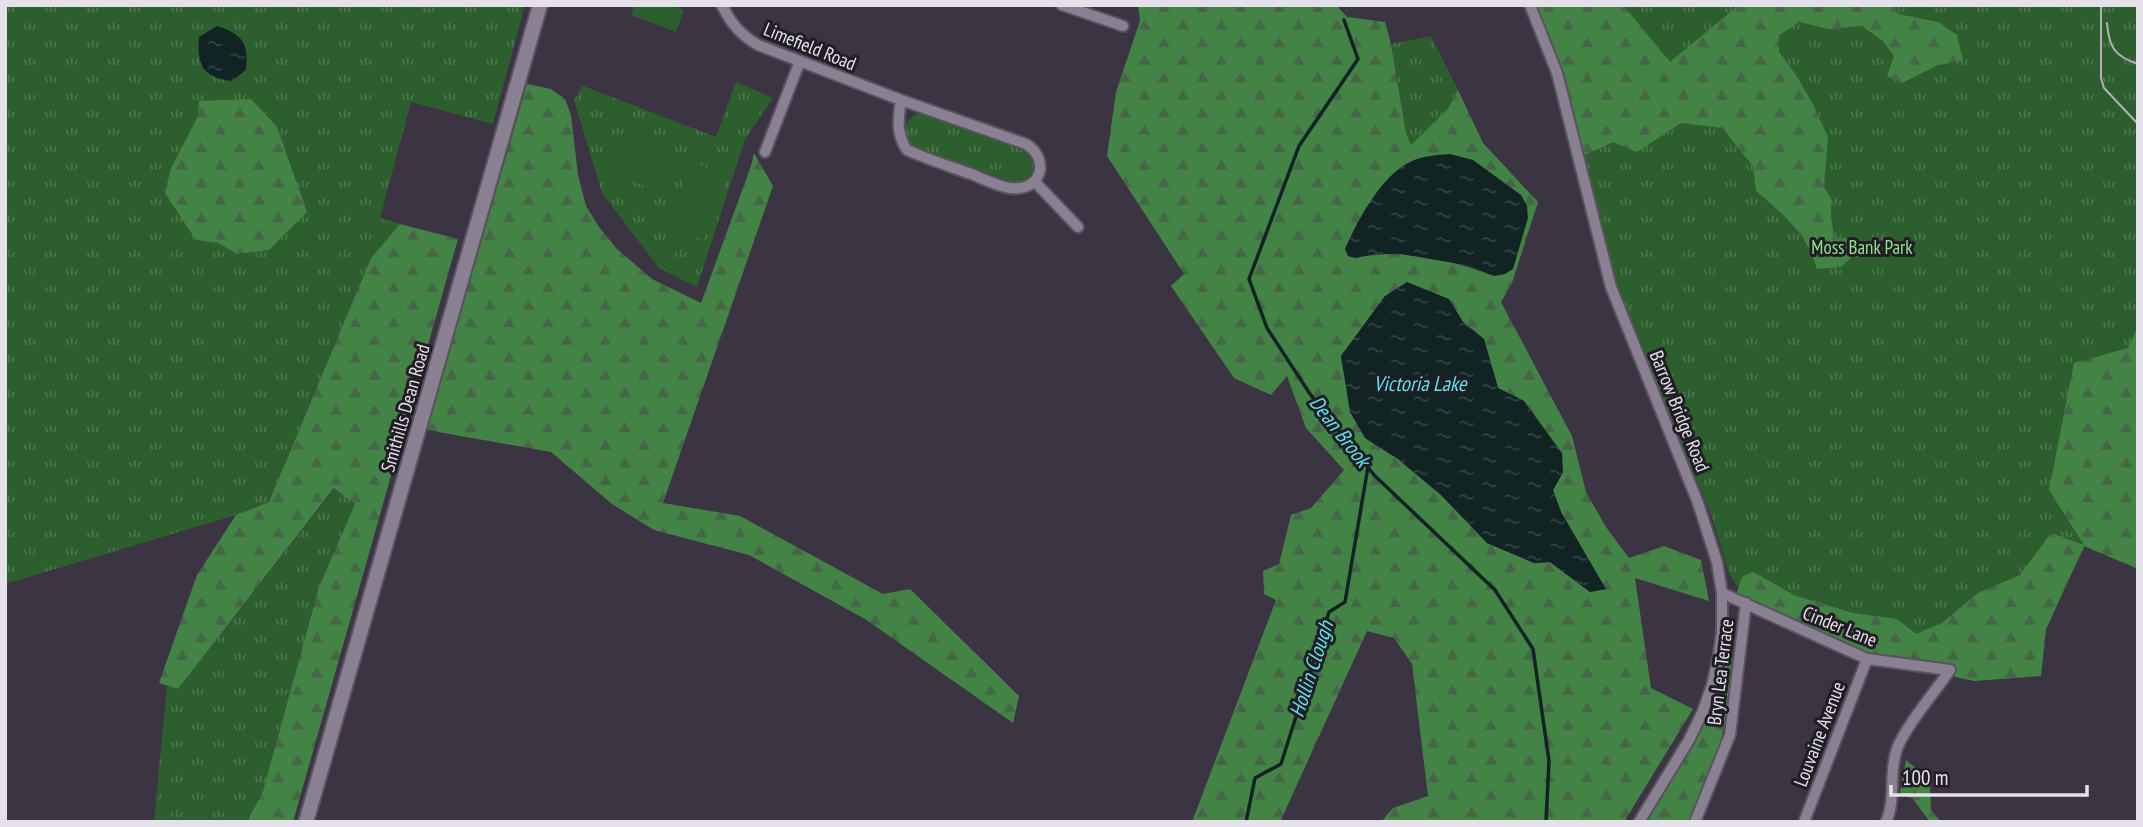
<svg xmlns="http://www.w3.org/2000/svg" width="2143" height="827" viewBox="0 0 2143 827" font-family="'PT Sans Narrow',sans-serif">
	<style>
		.grass { fill: url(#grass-tufts); fill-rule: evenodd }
		.forest { fill: url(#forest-firs); fill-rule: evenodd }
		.pitch { fill: #2d5f2e }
		.water { fill: url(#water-ripples) }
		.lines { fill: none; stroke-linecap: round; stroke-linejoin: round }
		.stream { stroke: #122324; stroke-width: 3.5 }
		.minor-casing { stroke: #59525f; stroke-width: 14 }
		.tertiary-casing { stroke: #59525f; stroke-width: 18 }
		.minor { stroke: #898192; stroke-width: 10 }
		.tertiary { stroke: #898192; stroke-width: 14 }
		.tram { stroke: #b4b0ba; stroke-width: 2 }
		.labels { text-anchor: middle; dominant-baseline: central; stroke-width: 6; stroke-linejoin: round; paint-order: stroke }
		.street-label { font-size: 19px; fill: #e5e1ea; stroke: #201d24 }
		.park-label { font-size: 19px; fill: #8ee48f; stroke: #201d24 }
		.water-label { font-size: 21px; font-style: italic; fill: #5ee1ea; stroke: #201d24 }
	</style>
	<defs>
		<pattern id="grass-tufts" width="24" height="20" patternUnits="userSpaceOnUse" patternTransform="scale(1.75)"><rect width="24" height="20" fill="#2d5f2e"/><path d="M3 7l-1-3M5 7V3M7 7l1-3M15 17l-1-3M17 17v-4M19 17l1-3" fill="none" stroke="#4b764c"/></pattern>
		<pattern id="forest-firs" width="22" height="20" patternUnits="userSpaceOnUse" patternTransform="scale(1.75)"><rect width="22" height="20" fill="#448346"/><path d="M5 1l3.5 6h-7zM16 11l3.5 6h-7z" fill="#446746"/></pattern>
		<pattern id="water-ripples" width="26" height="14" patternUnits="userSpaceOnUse" patternTransform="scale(1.75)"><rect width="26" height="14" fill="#122324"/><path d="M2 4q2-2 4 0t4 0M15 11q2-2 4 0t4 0" fill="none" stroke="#344344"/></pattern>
	</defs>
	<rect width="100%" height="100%" fill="#3b3442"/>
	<!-- grass -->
	<path class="grass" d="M5 5H525L493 124 411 102 380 218 400 224 371 258 269 502 236 515 5 584ZM198 116 269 250 237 254 218 243 196 240 171 168Z
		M1535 5H2138V326L2128 348 2085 546 2046 629 1950 664 1748 595 1737 586 1729 573 1710 512 1617 287 1561 72Z
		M1431 36 1458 90 1447 110 1411 146 1406 133 1391 44Z
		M736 82 773 98 745 139 697 287 659 268 602 193 574 100 583 86 716 137Z
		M917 114H926L1023 150 1032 159C1036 174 1027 183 1012 182L912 146C901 135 902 122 917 114Z
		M335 488 355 504 319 587 263 791 247 822H154L167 685 178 689Z"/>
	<!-- forest -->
	<path class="forest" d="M1138 5H1336L1347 17 1385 22 1391 44 1406 133 1411 145 1447 110 1458 90 1483 143 1538 202 1512 283 1501 302 1572 436 1586 492 1606 527 1629 558 1664 546 1701 560 1709 601 1635 578 1651 688 1693 709 1624 822H1381L1393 808 1428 796 1412 664 1394 638 1367 631 1280 822H1192L1276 600 1264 594 1263 571 1279 564 1291 515 1311 508 1344 470 1306 428 1287 376 1271 395 1234 378 1171 286 1184 274 1107 156 1116 92 1140 21ZM1357 222 1494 276C1449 259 1402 248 1355 258ZM1385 296 1449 299 1463 322 1484 339 1498 388 1524 401 1563 472 1553 490 1561 512 1605 589 1590 592 1550 562 1534 563 1487 543 1441 495 1398 459 1365 438 1346 383 1341 356Z
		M1530 5H1623L1670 62 1739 5H1890L1898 14 1938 22 1957 35 1963 61 1938 65 1902 83 1887 76 1894 56 1883 41 1862 26 1828 29 1800 22 1779 35V52L1796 75 1813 104 1828 137 1824 187 1831 198V216L1834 237 1855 239V254L1841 267 1817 269C1806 232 1784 215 1756 191L1753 166 1722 128 1681 123 1637 152 1613 142 1578 158 1553 61Z
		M527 84 551 89 565 99 571 115 578 175 586 206 599 227 617 249 652 279 701 303 751 166 754 153 773 186 663 503 740 516 883 594 910 589 1019 696 1013 723 865 619 749 555 654 530 612 504 551 452 427 430Z
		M251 99 277 127 307 212 269 250 237 254 218 243 196 240 165 193 171 168 198 116 199 101Z
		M400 224 458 239 293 822H247L263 791 319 587 355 504 334 488 178 689 159 683 197 575 236 515 269 502 371 258Z
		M2138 326V569L2084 546 2046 629 2041 676 1974 681 1955 677 1950 664 1867 659 1735 598 1742 577 1753 572 1796 596 1853 613 1897 619 1916 634 1942 623 1978 593 2020 575 2051 533 2084 545 2049 490 2074 363 2128 348Z
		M1733 644 1728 706 1718 756 1690 822H1647L1707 716Z
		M1906 760 1916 768 1914 784 1930 787 1931 810 1941 822H1930L1913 799 1900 793Z"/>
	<!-- pitch -->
	<path class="pitch" d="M635 5H672L684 10 676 32 631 15Z
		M619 134 683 159 669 195 605 171Z
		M691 162 727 176 703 240 666 225Z"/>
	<!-- water -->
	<path class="water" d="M217 26C243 34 249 44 246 70L232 81C202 77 197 65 199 37Z
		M1450 154 1473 160 1521 195 1527 206 1528 218 1513 269 1505 274 1494 276 1466 265 1401 254H1374L1355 258 1348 256 1345 249C1358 220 1381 175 1412 161 1423 156 1437 155 1450 154Z
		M1407 282 1449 299 1463 322 1484 339 1498 388 1524 401 1562 453 1563 472 1553 490 1561 512 1606 589 1590 592 1550 562 1534 563 1487 543 1441 495 1398 459 1365 438 1350 412 1341 356 1385 296Z"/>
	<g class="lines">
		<!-- stream -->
		<path class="stream" d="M1344 20 1358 59 1299 146 1249 279 1267 328 1310 394 1374 475 1495 590 1533 649 1549 761 1546 822
			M1246 822 1255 778 1281 764 1329 612 1345 602 1368 467"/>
		<!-- minor casing -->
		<g class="minor-casing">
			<path id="minor" d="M722 5C731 24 741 35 758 45L901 100 1026 144C1051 160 1041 192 1010 188 998 186 985 180 974 175 952 167 929 160 907 150 896 134 898 119 901 100
				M1062 5 1123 26
				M1530 5 1557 73 1611 287 1698 503 1717 562 1722 593V632L1718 659 1712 685 1703 711 1689 740 1639 822
				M765 152 800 61
				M1035 182 1078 227
				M1722 593 1867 659 1950 670C1937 689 1901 732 1896 752 1889 774 1896 800 1886 822
				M1695 822 1730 735 1746 603
				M1804 822 1867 659"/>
		</g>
		<!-- tertiary casing -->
		<g class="tertiary-casing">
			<path id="tertiary" d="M306 822 540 5"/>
		</g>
		<!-- minor -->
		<use href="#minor" class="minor"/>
		<!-- tertiary -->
		<use href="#tertiary" class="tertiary"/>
		<!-- tram -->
		<path class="tram" d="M2101 5V78L2104 88 2138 124
			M2138 10V20
			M2107 23C2109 47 2114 56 2138 64"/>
	</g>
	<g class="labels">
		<!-- street labels -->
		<g class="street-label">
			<text transform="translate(810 46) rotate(22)">Limefield Road</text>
			<text transform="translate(405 408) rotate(-74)">Smithills Dean Road</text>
			<text transform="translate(1680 411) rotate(68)">Barrow Bridge Road</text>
			<text transform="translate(1840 626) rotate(22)">Cinder Lane</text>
			<text transform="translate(1720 672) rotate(-83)">Bryn Lea Terrace</text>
			<text transform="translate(1819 734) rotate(-69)">Louvaine Avenue</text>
		</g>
		<!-- park labels -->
		<g class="park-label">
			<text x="1862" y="247">Moss Bank Park</text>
		</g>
		<!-- water labels -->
		<g class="water-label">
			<text x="1420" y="383">Victoria Lake</text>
			<text transform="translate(1340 431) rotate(52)">Dean Brook</text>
			<text transform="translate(1311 669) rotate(-72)">Hollin Clough</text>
		</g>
	</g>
	<!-- border -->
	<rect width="2143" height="827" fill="none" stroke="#e5e1ea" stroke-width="14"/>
	<!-- scale -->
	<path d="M1891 785v10h196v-10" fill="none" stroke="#e5e1ea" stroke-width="3.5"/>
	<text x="1902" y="785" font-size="21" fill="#e5e1ea" stroke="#201d24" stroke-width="5" paint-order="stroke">100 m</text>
</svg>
